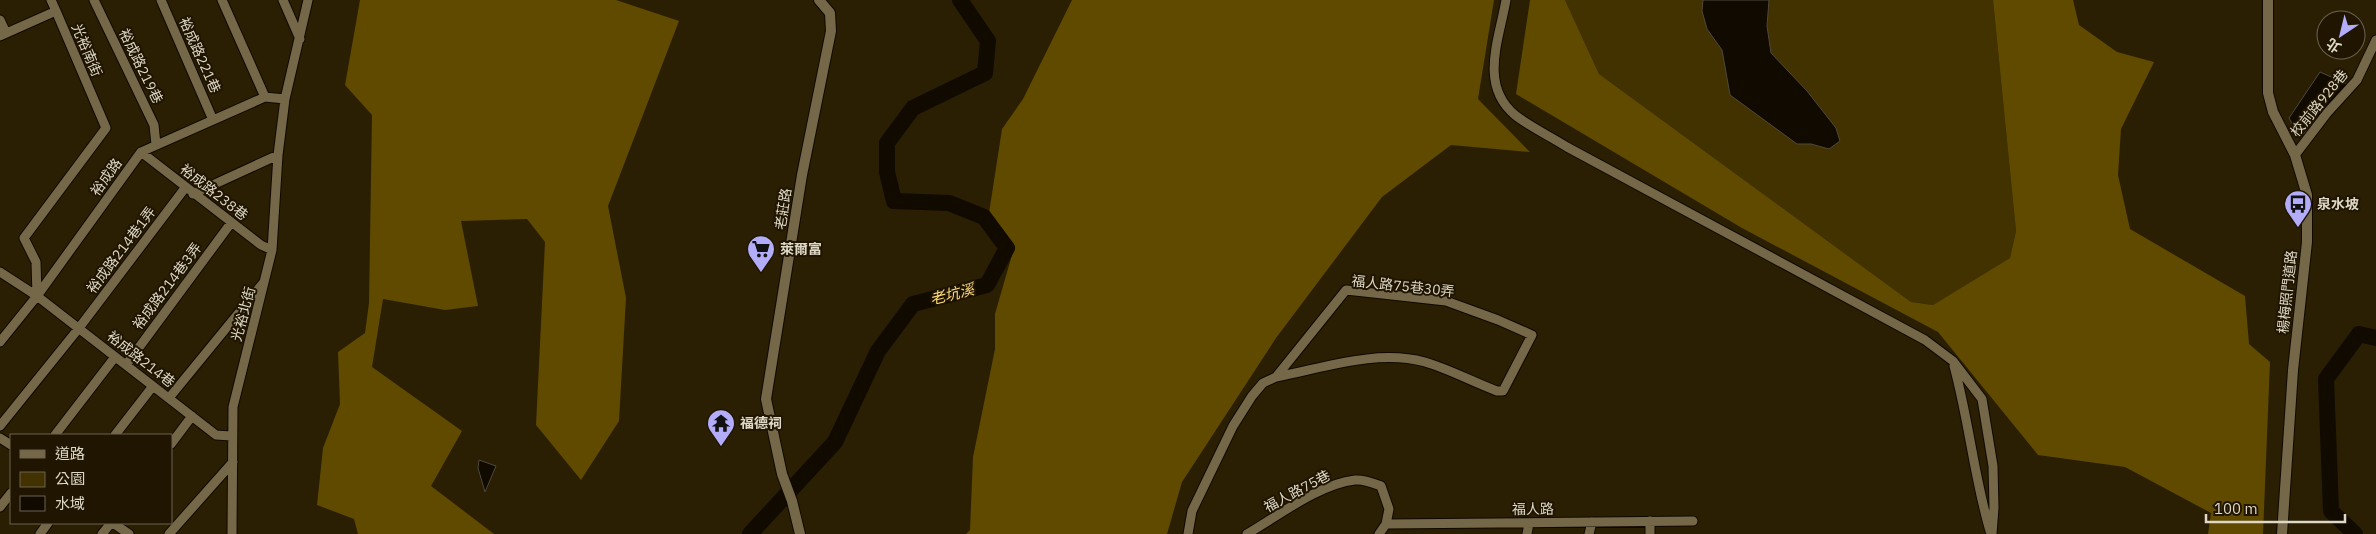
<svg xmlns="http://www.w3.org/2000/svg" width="2376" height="534" viewBox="0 0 2376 534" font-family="'IBM Plex Sans','Noto Sans TC',sans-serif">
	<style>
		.green { fill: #423200 }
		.forest { fill: #604a00 }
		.water { fill: #110a00; stroke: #4f483c }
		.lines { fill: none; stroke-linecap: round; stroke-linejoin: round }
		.river { stroke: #110a00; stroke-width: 16 }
		.minor-casing { stroke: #100900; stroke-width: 11 }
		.tertiary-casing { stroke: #100900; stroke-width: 12 }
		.minor { stroke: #746849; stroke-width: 9 }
		.tertiary { stroke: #746849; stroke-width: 10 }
		.labels { text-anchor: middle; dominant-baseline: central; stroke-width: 4; stroke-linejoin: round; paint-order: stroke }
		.street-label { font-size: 14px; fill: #dfd8c7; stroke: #201500 }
		.poi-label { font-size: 14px; font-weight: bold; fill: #dfd8c7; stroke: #201500; text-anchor: start }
		.water-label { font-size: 15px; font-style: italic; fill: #f8d67a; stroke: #201500 }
	</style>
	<rect width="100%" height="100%" fill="#2a1f02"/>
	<!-- green -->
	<path class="green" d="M1565 0H1993L2016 231 2010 258 1933 305 1911 302 1599 74Z"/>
	<!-- forest -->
	<path class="forest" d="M360 0H616L679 21 608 206 626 298 619 421 581 480 536 425 545 242 527 219 461 221 478 306 445 310 383 299 372 367 462 431 431 486 494 534H358L354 519 317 505 323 448 340 404 338 352 365 333 369 303 372 115 345 85Z
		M1072 0H1494L1478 99 1530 152 1451 145 1382 197 1276 338 1182 482 1167 534H966L970 530 973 457 995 349V314L1014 248 989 213 1002 129 1023 99Z
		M1530 0H1565L1599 74 1911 302 1933 305 2010 258 2016 231 1993 0H2073L2079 25 2117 52 2154 62 2121 129 2118 175 2130 229 2245 296 2249 344 2270 362 2263 534H2208L2211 513 2125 467 2038 455 1938 332 1742 228 1516 94Z"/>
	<!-- water -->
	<path class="water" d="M1703 0H1769L1767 26 1771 53 1807 91 1836 128 1840 141 1829 149 1811 144H1797L1730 95 1722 50 1707 29 1702 11Z
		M2320 72 2347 84 2300 138 2289 118Z
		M479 460 496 466 485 492 478 468Z"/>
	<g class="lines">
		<!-- river -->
		<path class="river" d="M750 534 835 442 878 351 913 304 987 285 1007 248 984 217 949 203 894 201 887 172V143L913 108 985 73 988 41 960 0
			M2355 534 2331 511 2326 379 2359 334 2376 338"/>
		<!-- minor casing -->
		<g class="minor-casing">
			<path id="minor" d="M51 0 56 11
				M94 0 154 125 156 145
				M161 0 213 120
				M222 0 265 97
				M283 0 300 39
				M1506 0C1499 40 1479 85 1515 115 1530 127 1550 136 1567 147L1925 340 1953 361 1982 399 1993 466 1994 508 1992 534
				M0 20 6 33
				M0 36 56 11 106 128 24 238 36 262 37 296
				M141 152 261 245 272 250
				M2295 155 2327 113 2357 80 2376 40
				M193 194 278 155
				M0 272 37 296 216 435 231 436
				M0 342 37 296 141 152 265 97 285 99
				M126 365 231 223
				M1954 366C1969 421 1974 477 1990 531
				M169 398 264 282
				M0 426 79 328 185 188
				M55 435 115 357
				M115 435 153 386
				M0 438 11 445
				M171 444 192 416
				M0 507 11 493
				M113 523 129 534
				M40 534 48 523
				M102 534 111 523
				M169 534 233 462
				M232 534 233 407 272 250 278 155 285 99 308 0
				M1188 534 1192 511 1233 426 1252 396 1263 383 1276 377C1324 368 1376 349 1425 362 1449 369 1473 382 1497 391H1503L1532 335 1498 320 1446 301 1346 290 1276 377
				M1247 534C1278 516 1319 484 1355 480 1364 479 1373 483 1381 486L1389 509 1386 524
				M1379 534 1386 524 1693 521
				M1527 534 1529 523
				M1589 534 1592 522
				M1650 534V521"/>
		</g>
		<!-- tertiary casing -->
		<g class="tertiary-casing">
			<path id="tertiary" d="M2268 0V93L2273 112 2295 155 2307 195V242L2293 370 2282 534
				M800 534 792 501 782 474 766 399 802 175 831 31 830 13 819 0"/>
		</g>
		<!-- minor -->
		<use href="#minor" class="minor"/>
		<!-- tertiary -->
		<use href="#tertiary" class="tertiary"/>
	</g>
	<!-- icons -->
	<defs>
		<g id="bus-pin" transform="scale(1.4375)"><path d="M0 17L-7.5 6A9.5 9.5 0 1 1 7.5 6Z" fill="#b3adf9" stroke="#201500"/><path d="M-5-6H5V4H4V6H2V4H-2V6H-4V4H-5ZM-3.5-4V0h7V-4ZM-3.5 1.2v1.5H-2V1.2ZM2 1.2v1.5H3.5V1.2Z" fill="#111"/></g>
		<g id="supermarket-pin" transform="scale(1.4375)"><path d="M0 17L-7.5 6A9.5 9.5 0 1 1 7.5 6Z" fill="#b3adf9" stroke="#201500"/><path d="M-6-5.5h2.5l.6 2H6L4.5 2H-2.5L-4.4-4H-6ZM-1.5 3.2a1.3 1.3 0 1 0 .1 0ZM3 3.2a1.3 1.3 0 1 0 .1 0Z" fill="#111"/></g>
		<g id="temple-pin" transform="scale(1.4375)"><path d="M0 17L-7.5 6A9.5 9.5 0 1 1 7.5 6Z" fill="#b3adf9" stroke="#201500"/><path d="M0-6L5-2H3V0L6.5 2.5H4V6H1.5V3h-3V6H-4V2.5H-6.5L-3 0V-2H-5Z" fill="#111"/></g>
	</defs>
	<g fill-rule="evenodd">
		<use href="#bus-pin" x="2298" y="204"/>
		<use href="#supermarket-pin" x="761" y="249"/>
		<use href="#temple-pin" x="721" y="423"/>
	</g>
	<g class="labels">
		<!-- street labels -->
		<g class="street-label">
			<text transform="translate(87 50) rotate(67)">光裕南街</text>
			<text transform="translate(200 55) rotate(66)">裕成路221巷</text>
			<text transform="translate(141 66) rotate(64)">裕成路219巷</text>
			<text transform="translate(2319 103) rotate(-51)">校前路928巷</text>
			<text transform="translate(106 177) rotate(-54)">裕成路</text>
			<text transform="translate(214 192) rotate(38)">裕成路238巷</text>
			<text transform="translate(783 209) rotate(-81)">老莊路</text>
			<text transform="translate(121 250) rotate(-53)">裕成路214巷1弄</text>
			<text transform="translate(167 286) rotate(-53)">裕成路214巷3弄</text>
			<text transform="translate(1403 286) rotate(6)">福人路75巷30弄</text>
			<text transform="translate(2287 292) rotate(-84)">楊梅照門道路</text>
			<text transform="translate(243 314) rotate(-75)">光裕北街</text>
			<text transform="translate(141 359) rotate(38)">裕成路214巷</text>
			<text transform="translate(1297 491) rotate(-28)">福人路75巷</text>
			<text transform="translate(1533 509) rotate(-1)">福人路</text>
		</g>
		<!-- poi labels -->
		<g class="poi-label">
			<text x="2317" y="204">泉水坡</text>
			<text x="780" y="249">萊爾富</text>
			<text x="740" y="423">福德祠</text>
		</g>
		<!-- water labels -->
		<g class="water-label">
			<text transform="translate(952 294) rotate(-14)">老坑溪</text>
		</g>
	</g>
	<!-- legend -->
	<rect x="10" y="434" width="162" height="90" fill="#201500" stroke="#6c6350"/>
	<rect x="20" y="450" width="25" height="8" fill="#746849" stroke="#6c6350"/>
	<text x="55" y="459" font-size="15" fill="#dfd8c7">道路</text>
	<rect x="20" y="472" width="25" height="15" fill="#423200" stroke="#6c6350"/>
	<text x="55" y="484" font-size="15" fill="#dfd8c7">公園</text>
	<rect x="20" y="496" width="25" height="15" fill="#110a00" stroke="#6c6350"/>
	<text x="55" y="509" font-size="15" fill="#dfd8c7">水域</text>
	<!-- north arrow -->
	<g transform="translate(2341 35) rotate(215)"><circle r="24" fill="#201500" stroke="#6c6350"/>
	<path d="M0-4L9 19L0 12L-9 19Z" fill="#b3adf9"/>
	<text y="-8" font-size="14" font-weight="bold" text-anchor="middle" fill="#dfd8c7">北</text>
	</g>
	<!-- scale -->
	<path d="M2206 514v8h139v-8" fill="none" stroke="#dfd8c7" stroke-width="2.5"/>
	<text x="2214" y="514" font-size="15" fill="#dfd8c7" stroke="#201500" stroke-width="4" paint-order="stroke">100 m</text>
</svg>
